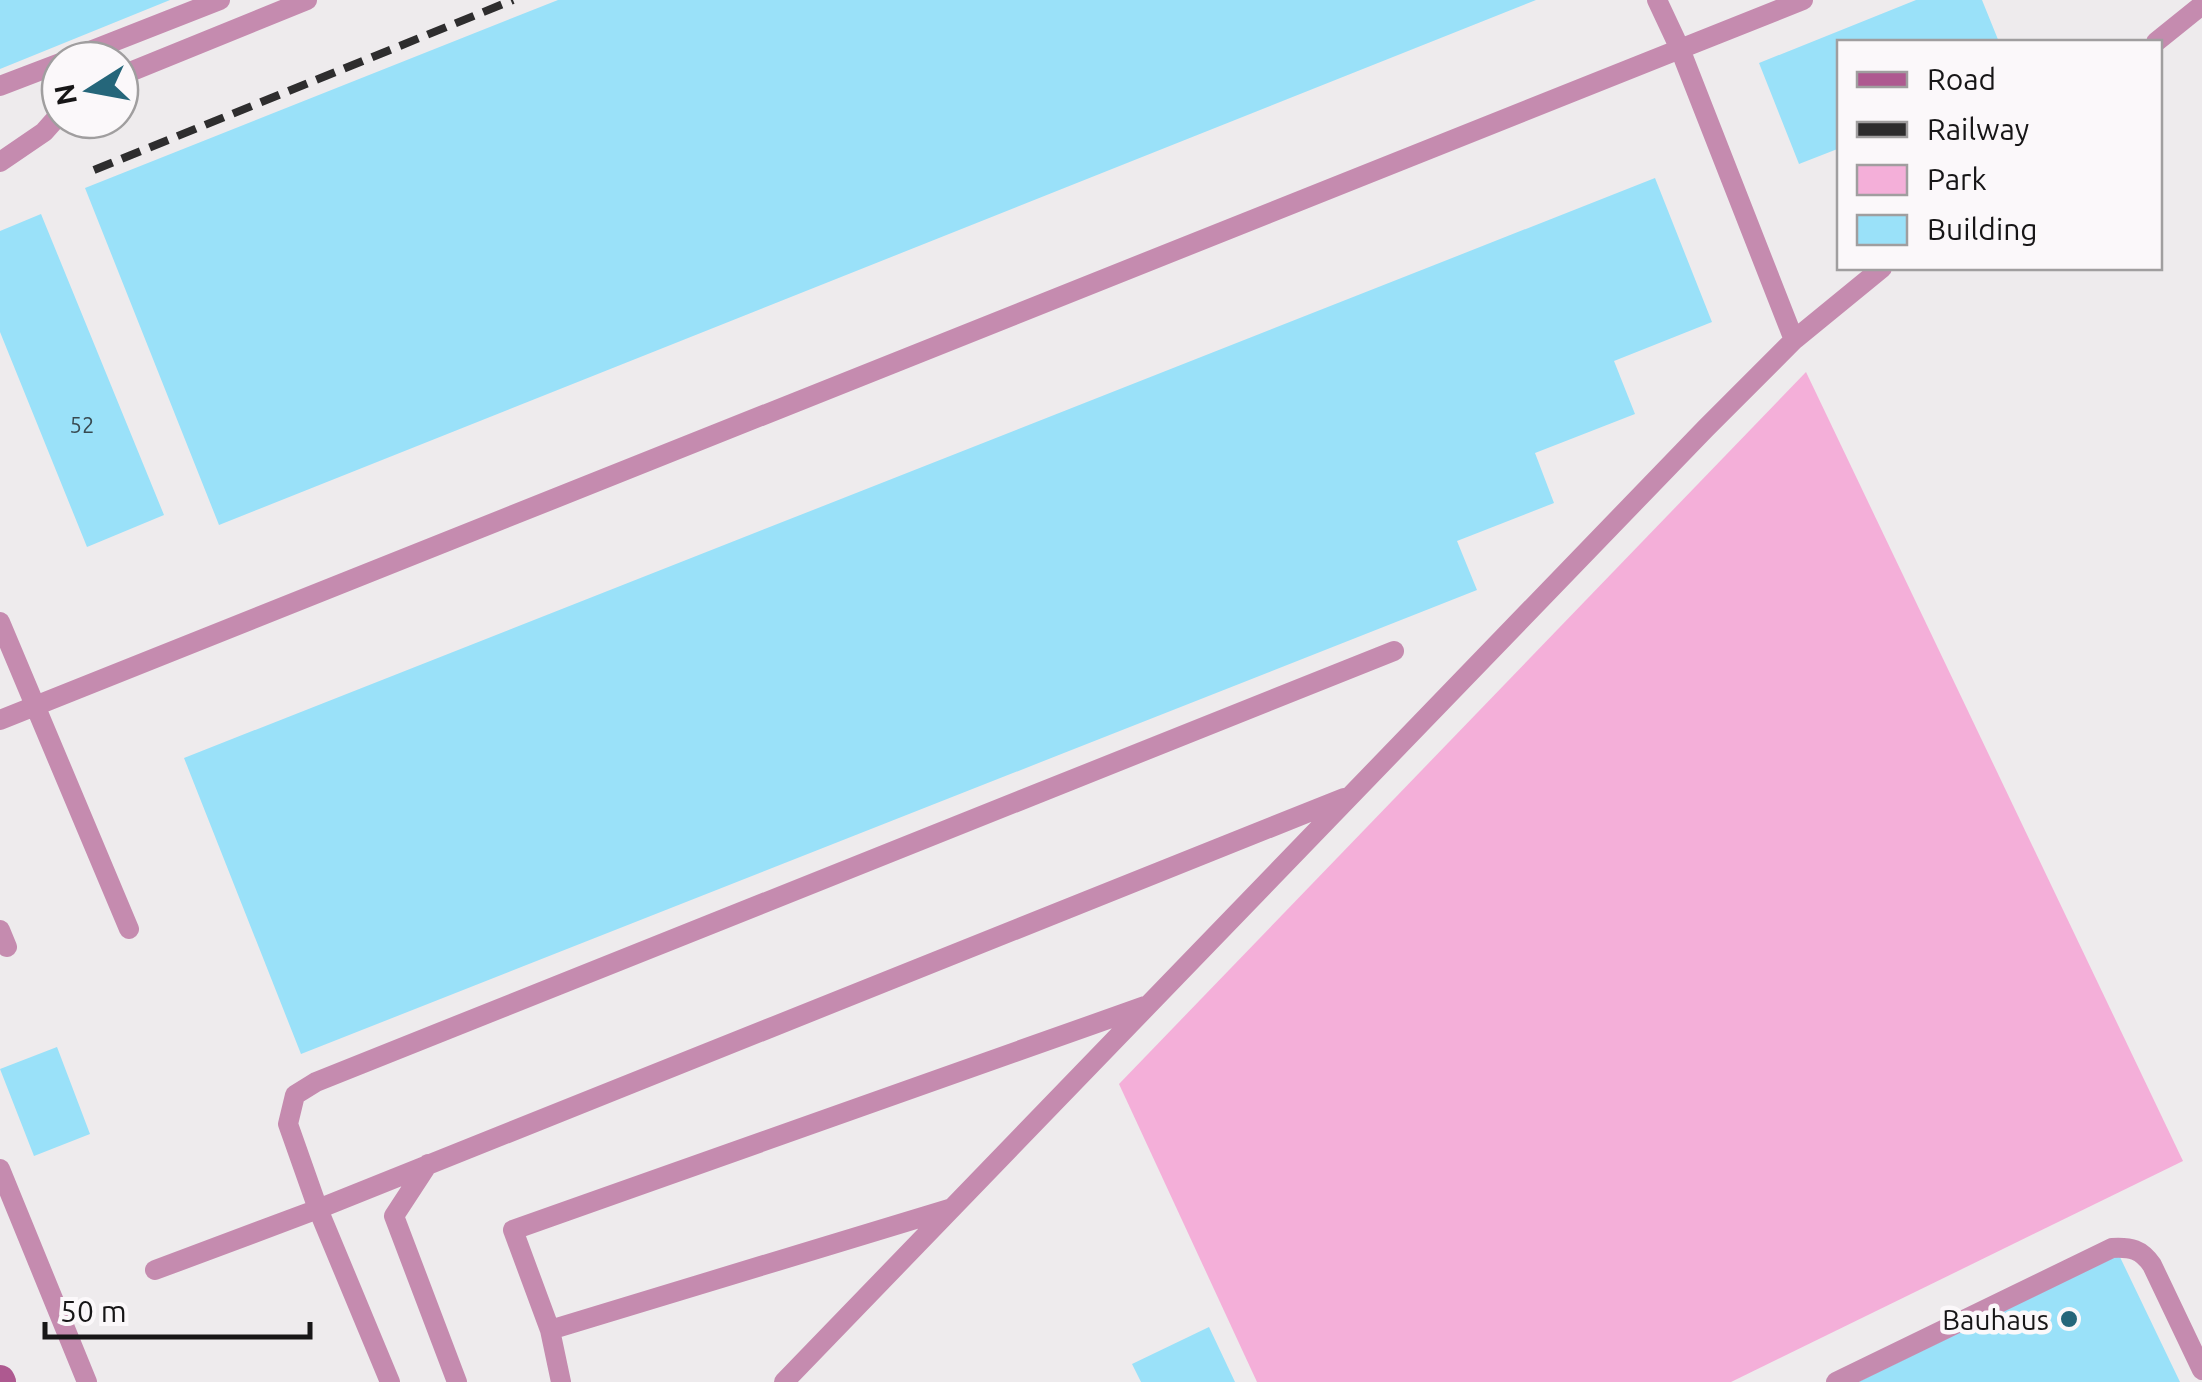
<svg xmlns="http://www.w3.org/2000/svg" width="2202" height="1382" viewBox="0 0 2202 1382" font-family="Ubuntu,sans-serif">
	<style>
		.green { fill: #f4afd9 }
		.building { fill: #9ae1f9 }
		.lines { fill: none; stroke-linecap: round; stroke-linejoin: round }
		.lane { stroke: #c58baf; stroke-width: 20 }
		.secondary { stroke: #ae5990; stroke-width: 30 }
		.rail { stroke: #2e2d2e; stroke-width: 8; stroke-dasharray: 20 10; stroke-linecap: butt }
		.poi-dot { fill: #25667a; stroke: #fbf8fa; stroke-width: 4 }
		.labels { text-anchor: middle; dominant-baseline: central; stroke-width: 9; stroke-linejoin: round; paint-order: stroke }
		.number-label { font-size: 22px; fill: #384950 }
		.poi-label { font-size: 28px; fill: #171617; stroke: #fbf8fa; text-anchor: end }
	</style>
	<rect width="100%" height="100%" fill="#eeebed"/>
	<!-- green -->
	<path class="green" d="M1806 372 2183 1161 1731 1382H1257L1119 1084Z"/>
	<!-- building -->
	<path class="building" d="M0 0H170L0 69Z
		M558 0H1536L219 525 85 188Z
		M1916 0H1982L1999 42H1840V148L1799 164 1759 63Z
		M1655 178 1712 322 1614 361 1635 414 1535 453 1554 503 1457 541 1477 590 301 1054 184 758Z
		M41 214 164 515 87 547 0 332V231Z
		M57 1047 90 1134 34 1156 0 1069Z
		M2119 1255 2180 1382H1858Z
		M1209 1327 1235 1382H1141L1132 1364Z"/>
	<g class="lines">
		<!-- lane -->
		<path class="lane" d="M2156 42 2202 5
			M67 60 220 0
			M120 76 307 0
			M0 86 60 63
			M0 162 44 132 60 114
			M1794 340 1680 49 1803 0
			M0 622 129 929
			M0 720 1680 49 1657 0
			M0 930 7 947
			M428 1164 394 1216 457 1382
			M0 1169 87 1382
			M155 1270 318 1209 1344 798
			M550 1330 952 1208
			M390 1382 318 1209 288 1124 295 1095 316 1082 1394 651
			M561 1382 550 1330 513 1230 1145 1006
			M784 1382 1706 428 1794 340 1882 268
			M1836 1382 2112 1248C2131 1247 2141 1249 2152 1265L2202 1370"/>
		<!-- secondary -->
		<path class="secondary" d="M0 1380 1 1382"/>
		<!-- rail -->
		<path class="rail" d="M94 170 513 0"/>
	</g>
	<!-- markers -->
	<circle class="poi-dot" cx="2069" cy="1319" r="10"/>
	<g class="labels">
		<!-- number labels -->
		<g class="number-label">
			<text x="82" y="424">52</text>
		</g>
		<!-- poi labels -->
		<g class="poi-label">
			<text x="2049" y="1319">Bauhaus</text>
		</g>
	</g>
	<!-- legend -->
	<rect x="1837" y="40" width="325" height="230" fill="#fbf8fa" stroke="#a09e9f" stroke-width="2.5"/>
	<rect x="1857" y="72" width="50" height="15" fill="#ae5990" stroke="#a09e9f" stroke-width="2.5"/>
	<text x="1927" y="90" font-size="30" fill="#171617">Road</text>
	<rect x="1857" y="122" width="50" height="15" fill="#2e2d2e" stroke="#a09e9f" stroke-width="2.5"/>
	<text x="1927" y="140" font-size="30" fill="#171617">Railway</text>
	<rect x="1857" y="165" width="50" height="30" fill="#f4afd9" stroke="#a09e9f" stroke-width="2.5"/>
	<text x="1927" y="190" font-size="30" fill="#171617">Park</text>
	<rect x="1857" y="215" width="50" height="30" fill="#9ae1f9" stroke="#a09e9f" stroke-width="2.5"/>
	<text x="1927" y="240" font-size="30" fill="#171617">Building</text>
	<!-- north arrow -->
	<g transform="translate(90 90) rotate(259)"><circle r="48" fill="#fbf8fa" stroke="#a09e9f" stroke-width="2.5"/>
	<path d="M0-8L18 38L0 25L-18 38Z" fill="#25667a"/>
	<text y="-15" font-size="28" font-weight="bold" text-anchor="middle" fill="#171617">N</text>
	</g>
	<!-- scale -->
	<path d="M45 1322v15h265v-15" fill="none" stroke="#171617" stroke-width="5"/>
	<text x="60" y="1322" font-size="30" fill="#171617" stroke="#fbf8fa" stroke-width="8" paint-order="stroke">50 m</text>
</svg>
